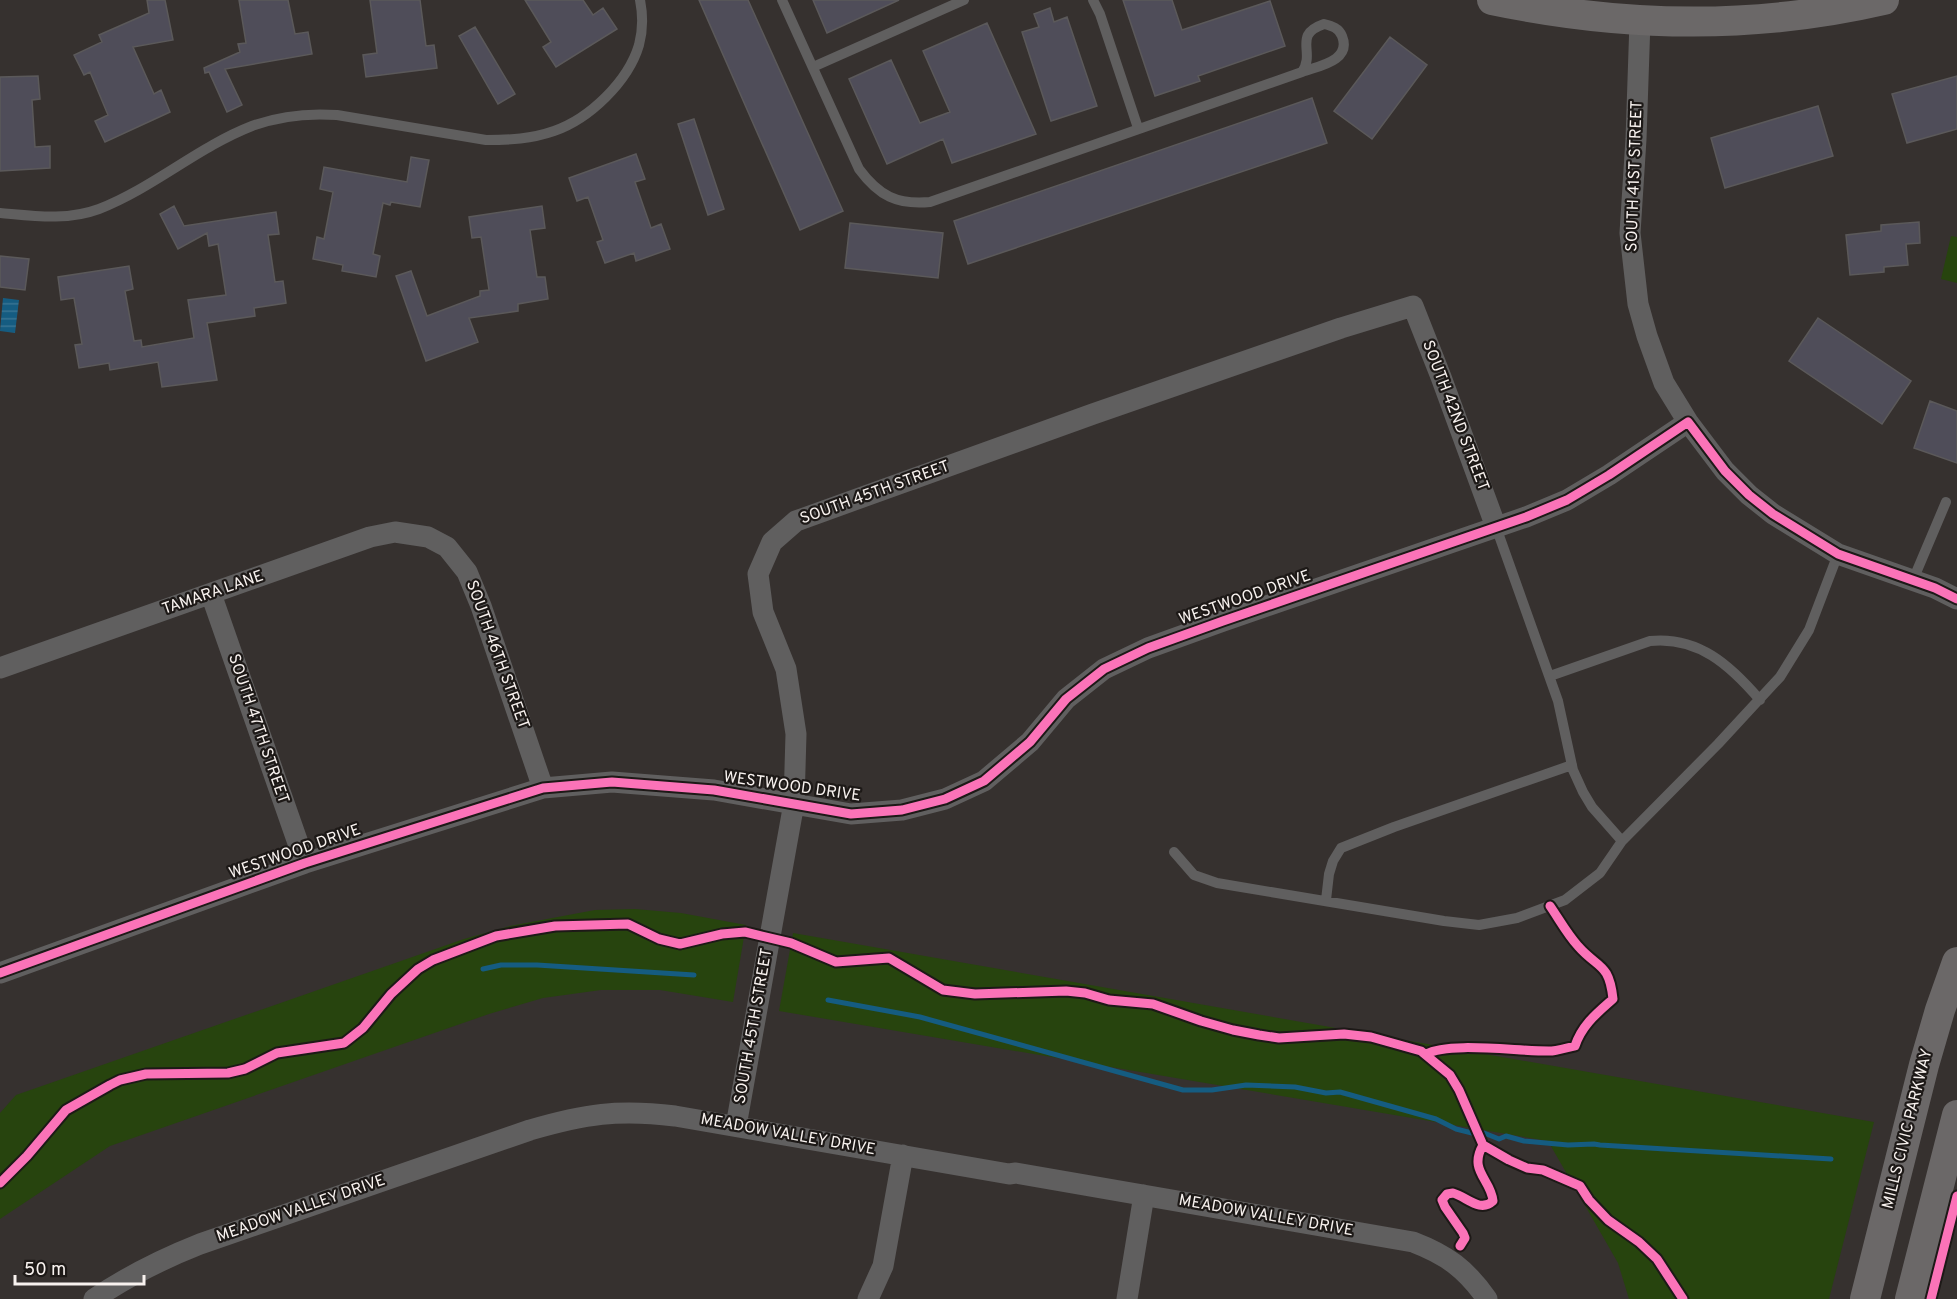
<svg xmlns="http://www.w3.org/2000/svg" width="1957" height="1299" viewBox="0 0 1957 1299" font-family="Overpass,sans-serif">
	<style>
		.green { fill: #27440e }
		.water { fill: url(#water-rules) }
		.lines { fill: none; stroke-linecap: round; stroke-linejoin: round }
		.stream { stroke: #155c81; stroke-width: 5 }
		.building { fill: #4f4d59; stroke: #5b595a; stroke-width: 1.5 }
		.service { stroke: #605f5f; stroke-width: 10 }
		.minor { stroke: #605f5f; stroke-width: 21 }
		.secondary { stroke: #6b6868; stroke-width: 30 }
		.cycleway-casing { stroke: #1d1917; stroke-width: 13 }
		.cycleway { stroke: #fb73b8; stroke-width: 9 }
		.labels { text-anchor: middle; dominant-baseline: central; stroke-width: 4.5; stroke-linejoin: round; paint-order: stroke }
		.street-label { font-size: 16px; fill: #f8f2ef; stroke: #1d1917 }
	</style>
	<defs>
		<pattern id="water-rules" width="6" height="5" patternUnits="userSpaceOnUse" patternTransform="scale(1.5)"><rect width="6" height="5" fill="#155c81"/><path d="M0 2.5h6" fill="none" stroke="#387493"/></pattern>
	</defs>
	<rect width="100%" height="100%" fill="#36312f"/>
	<!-- green -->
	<path class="green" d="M1951 236 1957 237V283L1941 279Z
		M635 909 681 913 746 925 733 1002 660 990H601L543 998 489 1014 110 1146 0 1219V1113L16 1095 464 939 510 926 595 910Z
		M793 933 1874 1122 1829 1299H1629L1618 1263 1548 1141 779 1011Z"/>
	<!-- water -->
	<path class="water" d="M3 298 19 300 15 333 0 331Z"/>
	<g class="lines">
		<!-- stream -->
		<path class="stream" d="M483 969 501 965H537L694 975
			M828 1000 920 1017 1183 1090H1212L1246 1085 1295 1087 1326 1093 1340 1092 1436 1119 1456 1129 1476 1134
			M1484 1133 1499 1139 1506 1136 1524 1141 1568 1145 1594 1144 1600 1145 1831 1159"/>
	</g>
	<!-- building -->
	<path class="building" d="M147 0H165L173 40 133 47 154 94 161 90 170 112 105 142 95 121 108 115 90 72 84 75 74 55 102 42 99 35 149 13Z
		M239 0H288L295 34 308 32 312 54 225 69 242 105 227 112 209 72 205 73 204 68 240 52 238 44 246 43Z
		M370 0H420L426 46 434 45 437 68 366 77 363 55 377 53Z
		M525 0H583L593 15 603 8 617 29 556 67 543 47 551 42Z
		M699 0H748L843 211 800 230Z
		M813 0H899L827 33Z
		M1123 0H1172L1182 30 1270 1 1285 46 1198 76 1200 81 1155 96Z
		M1050 8 1054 22 1067 17 1097 106 1051 121 1022 32 1039 27 1034 14Z
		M987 23 1036 134 952 163 943 139 887 164 849 79 891 60 920 123 950 112 923 51Z
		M475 27 515 94 498 104 459 36Z
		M1390 37 1427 65 1372 139 1334 111Z
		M38 76 40 99 32 100 35 147 50 146V168L0 171V77Z
		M1957 76V129L1907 143 1892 94Z
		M1312 98 1327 143 968 264 954 221Z
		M1818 106 1833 156 1725 188 1711 138Z
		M694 119 724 209 708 215 678 124Z
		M636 154 645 179 635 182 651 228 661 224 670 249 636 261 634 253 605 263 597 242 603 240 588 197 577 201 569 178Z
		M411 157 429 160 420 207 391 202 390 205 383 203 373 254 380 256 376 277 342 271 343 265 313 259 317 237 324 239 333 192 320 189 324 167 407 182Z
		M174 206 184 226 276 212 279 234 268 235 275 282 283 281 286 303 254 308 255 316 207 323 217 380 162 387 158 362 110 370 109 363 79 368 75 345 82 344 74 298 61 300 58 277 129 266 133 289 125 291 134 341 141 340 142 347 194 338 188 300 226 295 218 244 209 246 207 233 178 249 160 214Z
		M542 206 545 228 530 230 537 277H545L548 299 518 304V311L469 318 478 342 426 361 396 276 411 271 427 316 480 296V291L489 290 481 237 472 238 469 217Z
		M1919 222 1920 243 1906 244 1908 265 1884 267V272L1850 275 1846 235 1881 231V225Z
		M850 223 943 233 938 278 845 268Z
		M0 256 29 259 25 290 0 287Z
		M1818 318 1911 381 1882 424 1789 361Z
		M1930 401 1957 411V463L1914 448Z"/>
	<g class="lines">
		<!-- service -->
		<path class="service" d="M782 0 859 169C879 196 897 205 930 202L1302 72
			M1093 0 1100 14 1138 128
			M1324 24C1332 26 1339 28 1342 36 1352 61 1318 66 1302 72 1316 52 1292 35 1324 24Z
			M813 67 964 0
			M0 213C34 216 67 221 99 209 153 188 198 147 252 126 279 116 309 113 337 115L486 140C510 140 531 139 554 131 589 119 628 82 639 45 643 30 643 15 640 0
			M1496 527 1558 701 1573 770 1583 792 1592 807 1622 841
			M1913 580 1946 502
			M1550 676 1650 641C1698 636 1730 665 1760 700
			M1174 852 1194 875 1217 883 1444 921 1479 925 1517 918 1565 900 1600 873 1622 841 1718 744 1780 677 1809 630 1838 554
			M1326 900 1329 874 1333 861 1341 848 1394 827 1572 765"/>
		<!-- minor -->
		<path class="minor" d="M1640 21 1636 139 1630 233 1638 304 1647 336 1664 383 1688 422 1725 471 1749 495 1773 514 1838 554 1935 588 1957 599
			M211 594 305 863
			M0 668 370 537 395 532 428 537 447 547 467 572 481 606 543 788
			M0 973 305 863 543 788 612 782 714 790 851 814 902 810 945 799 984 781 1030 742 1066 699 1104 669 1148 648 1223 621 1526 517 1567 500 1609 475 1688 422
			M736 1126 794 803 796 734 786 669 763 612 758 574 772 542 796 521 1093 414 1341 328 1413 306 1441 377 1496 527
			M94 1299C128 1276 162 1259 200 1244L530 1130C585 1114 618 1109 675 1116L1009 1174 1016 1173 1413 1242C1447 1255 1466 1269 1487 1299
			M868 1299 883 1266 903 1155
			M1127 1299 1144 1195"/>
		<!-- secondary -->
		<path class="secondary" d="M1492 0C1621 27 1755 30 1884 0
			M1865 1299 1924 1065 1940 1010 1957 962
			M1910 1299 1957 1115"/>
		<!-- cycleway casing -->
		<g class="cycleway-casing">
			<path id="cycleway" d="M0 973 305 863 543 788 612 782 714 790 851 814 902 810 945 799 984 781 1030 742 1066 699 1104 669 1148 648 1223 621 1526 517 1567 500 1609 475 1688 422 1725 471 1749 495 1773 514 1838 554 1935 588 1957 599
				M1426 1054C1450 1041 1521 1052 1552 1051 1559 1050 1567 1048 1575 1046 1582 1025 1596 1014 1613 999 1609 962 1598 969 1578 946 1567 934 1559 919 1550 906
				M0 1183 27 1156 66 1110 110 1085 120 1080 146 1074 228 1073 245 1069 277 1053 344 1043 363 1028 391 994 418 969 433 960 496 936 555 926 628 924 659 939 680 944 722 934 745 932 791 943 836 962 889 958 943 990 975 994 1066 991 1085 993 1109 1000 1153 1004 1201 1021 1233 1030 1259 1035 1279 1038 1344 1034 1371 1037 1421 1051 1450 1075 1459 1090 1483 1145 1509 1160 1527 1168 1543 1170 1580 1186 1589 1200 1608 1220 1639 1242 1657 1259 1683 1299
				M1460 1246 1465 1238 1463 1233 1445 1207 1442 1200 1447 1194 1453 1193C1467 1197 1480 1213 1493 1201 1491 1179 1468 1171 1483 1145
				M1931 1299 1957 1196"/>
		</g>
		<!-- cycleway -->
		<use href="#cycleway" class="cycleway"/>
	</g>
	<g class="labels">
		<!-- street labels -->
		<g class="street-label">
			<text transform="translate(1635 176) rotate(-88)">SOUTH 41ST STREET</text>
			<text transform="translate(1455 416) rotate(69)">SOUTH 42ND STREET</text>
			<text transform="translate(875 493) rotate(-20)">SOUTH 45TH STREET</text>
			<text transform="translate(213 593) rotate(-19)">TAMARA LANE</text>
			<text transform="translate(1245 598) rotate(-19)">WESTWOOD DRIVE</text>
			<text transform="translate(497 655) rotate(70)">SOUTH 46TH STREET</text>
			<text transform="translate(258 729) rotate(71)">SOUTH 47TH STREET</text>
			<text transform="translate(792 787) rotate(8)">WESTWOOD DRIVE</text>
			<text transform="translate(295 852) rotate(-19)">WESTWOOD DRIVE</text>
			<text transform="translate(754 1026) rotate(-80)">SOUTH 45TH STREET</text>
			<text transform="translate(1908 1129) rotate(-76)">MILLS CIVIC PARKWAY</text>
			<text transform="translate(788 1135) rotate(10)">MEADOW VALLEY DRIVE</text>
			<text transform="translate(301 1209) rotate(-19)">MEADOW VALLEY DRIVE</text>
			<text transform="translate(1266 1216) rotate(10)">MEADOW VALLEY DRIVE</text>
		</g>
	</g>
	<!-- scale -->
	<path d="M15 1275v9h129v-9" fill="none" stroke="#f8f2ef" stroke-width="3"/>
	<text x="24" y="1275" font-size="18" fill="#f8f2ef" stroke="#1d1917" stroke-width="4.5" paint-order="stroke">50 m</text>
</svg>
